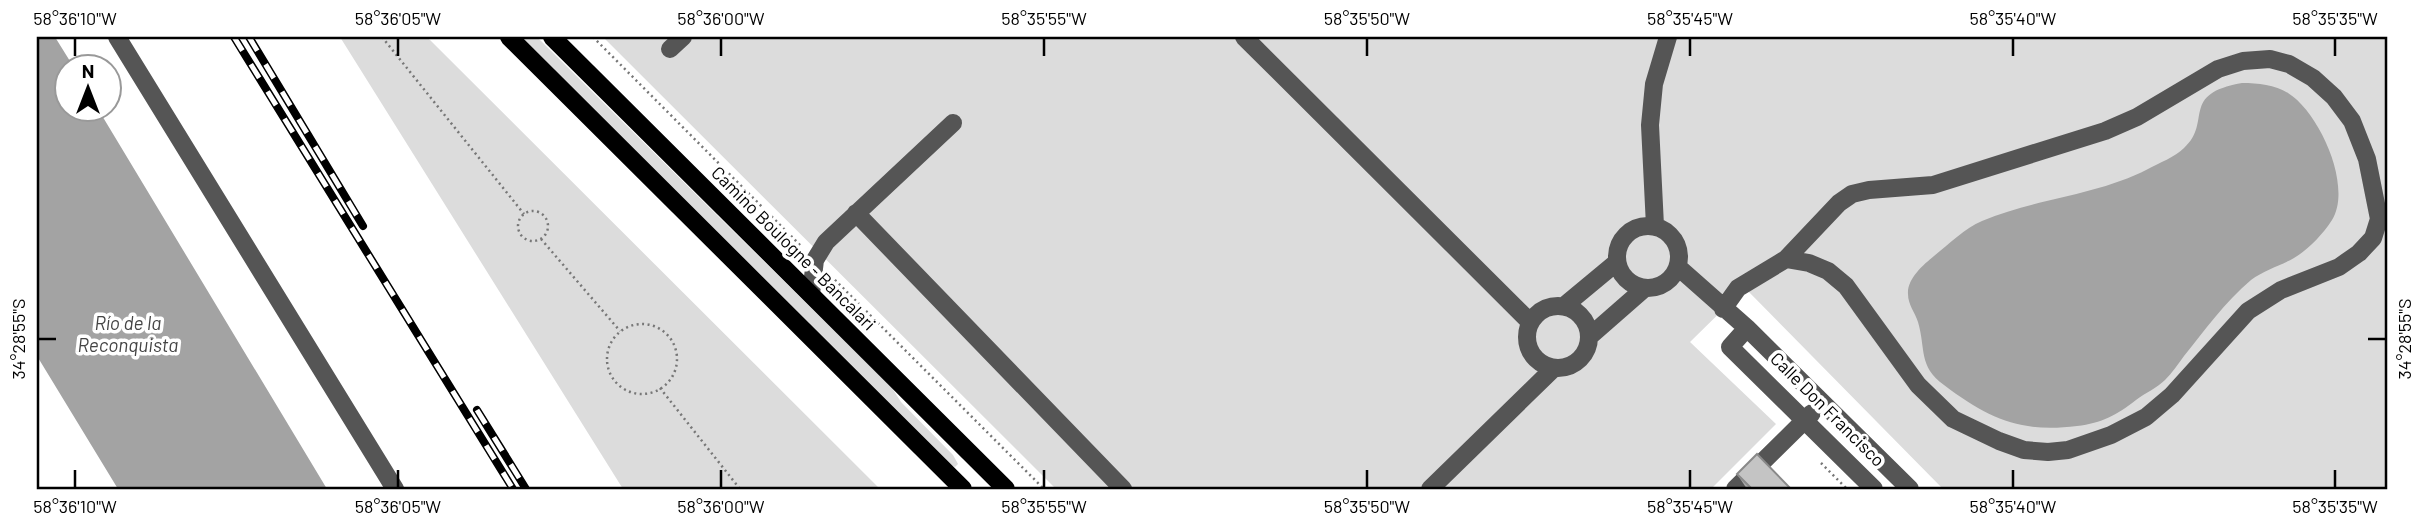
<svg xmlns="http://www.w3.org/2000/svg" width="2424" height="526" viewBox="0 0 2424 526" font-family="Barlow,sans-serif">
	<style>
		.green { fill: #dcdcdc }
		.water { fill: #a3a3a3 }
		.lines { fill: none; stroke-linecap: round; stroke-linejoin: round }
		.path { stroke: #777; stroke-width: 2.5; stroke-dasharray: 2 3.5; stroke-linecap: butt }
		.minor { stroke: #555; stroke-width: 18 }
		.major { stroke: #000; stroke-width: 18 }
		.rail-casing { stroke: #000; stroke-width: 8 }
		.rail { stroke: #fff; stroke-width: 5; stroke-dasharray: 16; stroke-linecap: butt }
		.wall { fill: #a9a9a9 }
		.building { fill: #c4c4c4; stroke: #898989; stroke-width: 2 }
		.ticks { fill: none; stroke: #000; stroke-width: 2.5 }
		.labels { text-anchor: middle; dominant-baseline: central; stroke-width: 7; stroke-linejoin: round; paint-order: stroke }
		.street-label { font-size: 18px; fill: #000; stroke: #fff }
		.water-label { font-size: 19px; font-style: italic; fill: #444; stroke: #fff }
		.neatline { fill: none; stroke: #000; stroke-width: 2.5 }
		.ticks-label { font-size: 18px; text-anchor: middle; fill: #000 }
	</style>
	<rect width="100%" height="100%" fill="#fff"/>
	<!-- green -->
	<path class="green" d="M340 37H427L880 489H623Z
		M517 37H537L892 388 901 402 953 455 958 464 955 467 947 463Z
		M603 37H2387V489H1943L1745 288 1690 342 1776 424 1711 489H1056Z"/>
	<!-- water -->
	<path class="water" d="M37 37H55L73 66H66V108L98 109 327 489H118L37 356Z
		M2242 83C2258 83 2275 85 2288 93 2319 112 2353 186 2332 220 2323 234 2308 250 2294 258 2280 266 2264 270 2251 280 2225 302 2205 330 2184 356 2178 364 2172 373 2165 380 2157 388 2145 393 2136 400 2117 415 2102 423 2077 426 2021 433 1989 419 1944 385 1918 366 1926 349 1918 322 1915 312 1908 305 1908 294 1907 279 1923 265 1934 256 1949 244 1965 228 1982 221 2036 198 2096 196 2148 169 2159 163 2175 157 2184 148 2213 122 2179 94 2242 83Z"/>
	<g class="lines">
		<!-- path -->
		<path class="path" d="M382 37 524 214
			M593 37 802 247
			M518 226a15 15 0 1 1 30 0a15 15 0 1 1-30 0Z
			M541 239 620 331
			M831 276 1044 489
			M607 359a35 35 0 1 1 70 0a35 35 0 1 1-70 0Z
			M660 388 740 489
			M1821 463 1847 489"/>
		<!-- minor -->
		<path class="minor" d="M117 37 395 489
			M1244 37 1530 322
			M670 49 683 37
			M856 213 1123 489
			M1655 226 1650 125 1654 84 1668 37
			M1617 257a31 31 0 1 1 62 0a31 31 0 1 1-62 0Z
			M1678 267 1747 328 1910 489
			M811 294 815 260 826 242 953 123
			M1564 306 1617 262
			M1527 337a31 31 0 1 1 62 0a31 31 0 1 1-62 0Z
			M1723 309 1738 288 1786 259 1839 203 1852 194 1869 190 1933 185 2105 131 2137 117 2218 69 2243 61 2270 59 2289 64 2313 78 2334 97 2352 121 2367 159 2379 219 2373 238 2359 253 2339 267 2281 290 2248 311 2172 395 2146 417 2111 435 2068 450 2048 452 2024 450 1999 441 1953 419 1918 385 1846 286 1828 271 1809 263 1786 259
			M1747 328 1730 347 1874 489
			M1589 337 1645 288
			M1430 489 1554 368
			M1735 489 1812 413"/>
		<!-- major -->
		<path class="major" d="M509 37 963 489
			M552 37 1006 489"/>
		<!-- rail casing -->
		<g class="rail-casing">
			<path id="rail" d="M234 37 513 489
				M249 37 363 226
				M477 410 526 489"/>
		</g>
		<!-- rail -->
		<use href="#rail" class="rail"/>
	</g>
	<!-- wall -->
	<path class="wall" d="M1737 474 1791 489H1747Z"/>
	<!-- building -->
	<path class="building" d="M1757 454 1791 489H1752L1737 474Z"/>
	<!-- ticks -->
	<path class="ticks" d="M75 38V56M398 38V56M721 38V56M1044 38V56M1367 38V56M1690 38V56M2013 38V56M2335 38V56M38 339H56M2368 339H2386M75 470V488M398 470V488M721 470V488M1044 470V488M1367 470V488M1690 470V488M2013 470V488M2335 470V488"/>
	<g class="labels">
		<!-- street labels -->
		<g class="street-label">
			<text transform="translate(794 248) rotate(45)">Camino Boulogne - Bancalari</text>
			<text transform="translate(1828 409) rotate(45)">Calle Don Francisco</text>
		</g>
		<!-- water labels -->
		<g class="water-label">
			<text x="128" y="322">Río de la<tspan x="128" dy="22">Reconquista</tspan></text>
		</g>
	</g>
	<!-- border -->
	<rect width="2424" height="526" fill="none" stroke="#ffffff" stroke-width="77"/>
	<!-- north arrow -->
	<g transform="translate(88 88)"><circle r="33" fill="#ffffff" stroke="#999999" stroke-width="2"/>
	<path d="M0-5L12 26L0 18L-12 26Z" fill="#000000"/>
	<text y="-10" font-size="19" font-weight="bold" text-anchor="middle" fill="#000000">N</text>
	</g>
	<rect x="38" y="38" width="2348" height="450" class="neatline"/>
	<g class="ticks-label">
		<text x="75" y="25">58°36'10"W</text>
		<text x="398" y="25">58°36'05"W</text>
		<text x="721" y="25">58°36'00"W</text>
		<text x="1044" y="25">58°35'55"W</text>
		<text x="1367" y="25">58°35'50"W</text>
		<text x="1690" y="25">58°35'45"W</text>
		<text x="2013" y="25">58°35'40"W</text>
		<text x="2335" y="25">58°35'35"W</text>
		<text transform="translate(19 339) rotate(-90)" y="6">34°28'55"S</text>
		<text transform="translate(2405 339) rotate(-90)" y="6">34°28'55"S</text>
		<text x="75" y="513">58°36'10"W</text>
		<text x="398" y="513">58°36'05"W</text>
		<text x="721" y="513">58°36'00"W</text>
		<text x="1044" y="513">58°35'55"W</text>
		<text x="1367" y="513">58°35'50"W</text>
		<text x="1690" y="513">58°35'45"W</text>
		<text x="2013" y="513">58°35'40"W</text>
		<text x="2335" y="513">58°35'35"W</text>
	</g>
</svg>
